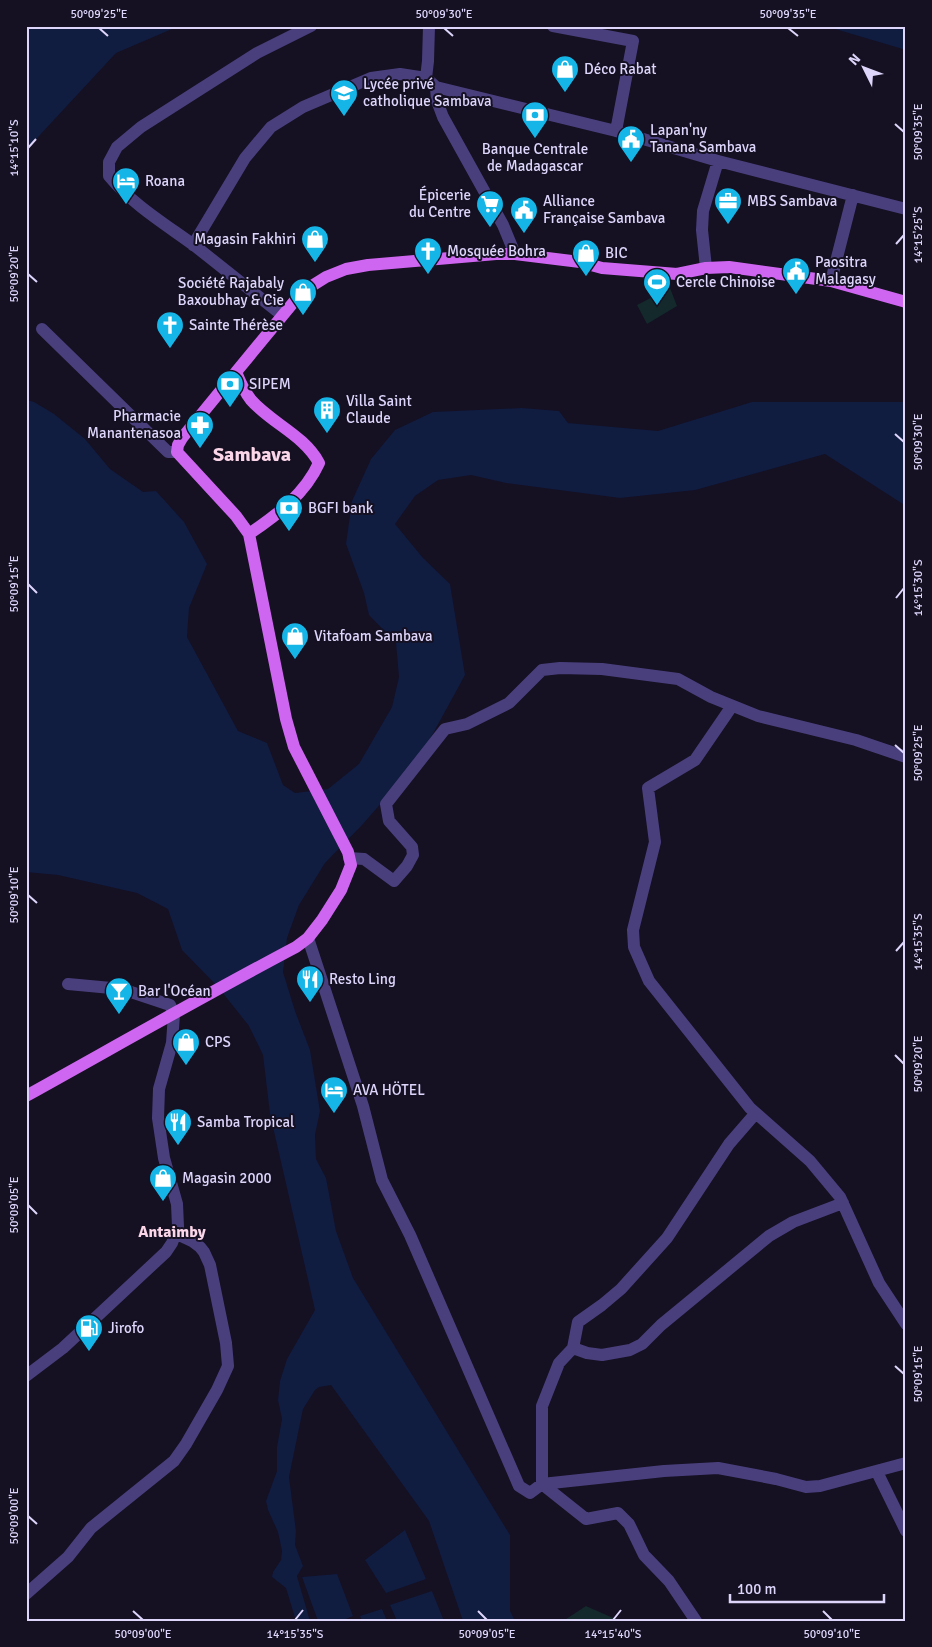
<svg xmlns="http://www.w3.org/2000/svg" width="932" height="1647" viewBox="0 0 932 1647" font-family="Signika,sans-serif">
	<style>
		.green { fill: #13292b }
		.water { fill: #101c40 }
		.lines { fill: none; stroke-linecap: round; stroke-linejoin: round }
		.minor { stroke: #4a3f7d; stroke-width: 12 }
		.major { stroke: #cf66f1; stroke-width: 12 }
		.ticks { fill: none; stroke: #ded5fb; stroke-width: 2 }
		.labels { text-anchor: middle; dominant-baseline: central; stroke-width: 4; stroke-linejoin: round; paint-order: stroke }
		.poi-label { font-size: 15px; fill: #ded5fb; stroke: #151022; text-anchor: start }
		.neighbourhood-label { font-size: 16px; font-weight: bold; fill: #fbd6e9; stroke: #151022 }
		.district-label { font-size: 20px; font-weight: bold; fill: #fbd6e9; stroke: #151022 }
		.neatline { fill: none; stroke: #ded5fb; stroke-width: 2 }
		.ticks-label { font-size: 12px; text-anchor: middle; fill: #ded5fb }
	</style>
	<rect width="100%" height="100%" fill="#151022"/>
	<!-- green -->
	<path class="green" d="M670 288 677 306 647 324 637 305Z
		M586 1606 620 1621H563Z"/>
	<!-- water -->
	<path class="water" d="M26 26H179L116 53 26 150Z
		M825 26H906V50Z
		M26 400 34 402 54 414 85 439 110 469 143 492 156 491 184 522 207 564 189 608 187 637 238 731 267 743 283 785 295 793 328 789 359 764 392 707 399 677 396 643 369 615 364 593 346 544 352 501 371 459 395 430 433 412 522 408 559 411 568 423 658 431 752 402H906V506L825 454 695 490 620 498 506 483 471 475 438 480 415 496 395 524 423 558 450 584 465 675 418 761 363 824 325 863 299 905 287 938 283 972 295 1011 310 1050 320 1111 315 1135 316 1159 326 1178 336 1231 353 1278 510 1535V1611L515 1621H463L429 1521 331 1385 319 1387 315 1390 303 1409 289 1477 296 1531 295 1545 303 1566 297 1576 310 1621H296L286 1588 272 1577 273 1572 281 1560 282 1551 278 1532 268 1510 266 1501 277 1471V1447L282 1419 278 1400 280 1381 287 1359 315 1310 270 1114 263 1055 249 1026 218 987 182 950 168 909 137 893 58 875 26 872Z
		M405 1530 426 1579 386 1593 365 1560Z
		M337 1574 353 1616 341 1621H318L302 1577Z
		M432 1591 444 1621H397L390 1605Z
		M382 1609 387 1621H362L360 1616Z"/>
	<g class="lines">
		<!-- minor -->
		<path class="minor" d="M553 26 633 41 616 131
			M426 78 428 61 429 26
			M436 87 437 101 443 117 503 225 515 254
			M193 245 245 158 271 127 303 107 371 78 400 74 426 78 436 87 616 131 718 161 906 209
			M706 268 702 230 703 211 718 161
			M831 281 853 195
			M282 315C253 292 224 269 195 246 165 224 133 205 109 176V162L117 147 141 127 257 53 311 26
			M42 329 168 452H177
			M732 706 695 760 648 788 655 842 633 930 634 947 649 981 750 1108 810 1161 840 1197 879 1283 906 1324
			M349 858 364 859 394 881 407 866 413 855 412 847 389 821 386 804 445 729 467 724 509 703 542 670 560 668 602 669 678 679 711 697 758 716 856 740 906 757
			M308 938 363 1106 382 1180 410 1235 519 1486 530 1493 542 1484 664 1471 718 1468 776 1479 806 1487 820 1486 906 1463
			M755 1114 729 1144 667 1238 621 1289 602 1305 578 1322 573 1348 587 1353 602 1355 630 1350 642 1344 661 1325 769 1236 793 1222 843 1203
			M573 1348 559 1363 542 1406V1484L586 1519 618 1513 629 1524 644 1555 669 1581 696 1621
			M26 1376 63 1348 166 1252 172 1243 178 1227 177 1204 164 1158 158 1118 159 1089 172 1043 174 1014 170 1005 122 989 68 984
			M877 1472 906 1531
			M26 1594 68 1557 91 1528 174 1461 186 1444 217 1390 228 1366 226 1343 210 1265 204 1252 200 1247 192 1241 177 1234"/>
		<!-- major -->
		<path class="major" d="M236 372 302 292 326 277 346 269 368 265 496 254H515L580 262 602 268 677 274 706 268 729 267 831 281 906 302
			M26 1096C116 1046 205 995 296 947L308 938 322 920 341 890 351 865 348 852 294 747 286 719 249 534 236 516 177 452 178 445 182 438 236 372C240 382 244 391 251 400 271 423 304 435 319 463 305 494 277 515 249 534"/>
	</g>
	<!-- ticks -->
	<path class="ticks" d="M99 28 108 36M444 28 453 36M788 28 798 36M895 124 904 132M28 148 36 139M896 244 904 235M28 274 37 282M895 434 904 442M28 584 37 593M896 598 904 588M895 745 904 753M28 895 37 903M896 951 904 942M895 1055 904 1064M28 1205 37 1214M895 1366 904 1374M28 1516 37 1524M133 1611 143 1620M478 1611 487 1620M823 1611 832 1620M295 1620 303 1610M613 1620 621 1610"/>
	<!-- icons -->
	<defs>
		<g id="shop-pin" transform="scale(1.4375)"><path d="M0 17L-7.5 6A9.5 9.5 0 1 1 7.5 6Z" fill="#15b6e7" stroke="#151022"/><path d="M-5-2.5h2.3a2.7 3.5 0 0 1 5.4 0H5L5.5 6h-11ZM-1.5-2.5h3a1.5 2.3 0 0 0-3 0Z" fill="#fff"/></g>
		<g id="school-pin" transform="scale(1.4375)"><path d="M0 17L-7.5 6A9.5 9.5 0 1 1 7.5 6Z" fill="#15b6e7" stroke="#151022"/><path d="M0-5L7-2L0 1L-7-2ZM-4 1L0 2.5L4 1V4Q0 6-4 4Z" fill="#fff"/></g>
		<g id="bank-pin" transform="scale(1.4375)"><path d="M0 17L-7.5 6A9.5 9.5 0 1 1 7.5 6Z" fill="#15b6e7" stroke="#151022"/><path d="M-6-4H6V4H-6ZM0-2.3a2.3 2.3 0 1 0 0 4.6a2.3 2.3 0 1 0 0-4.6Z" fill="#fff"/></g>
		<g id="civic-pin" transform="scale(1.4375)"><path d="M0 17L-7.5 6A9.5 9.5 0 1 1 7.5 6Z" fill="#15b6e7" stroke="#151022"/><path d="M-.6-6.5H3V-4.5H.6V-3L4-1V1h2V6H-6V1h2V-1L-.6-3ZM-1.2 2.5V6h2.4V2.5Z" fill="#fff"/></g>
		<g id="hotel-pin" transform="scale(1.4375)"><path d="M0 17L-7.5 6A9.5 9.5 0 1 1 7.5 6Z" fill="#15b6e7" stroke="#151022"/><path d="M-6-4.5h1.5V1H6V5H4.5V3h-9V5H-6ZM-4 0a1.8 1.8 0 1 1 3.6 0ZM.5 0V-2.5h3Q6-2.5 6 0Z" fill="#fff"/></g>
		<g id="office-pin" transform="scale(1.4375)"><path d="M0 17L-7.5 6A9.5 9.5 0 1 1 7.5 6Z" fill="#15b6e7" stroke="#151022"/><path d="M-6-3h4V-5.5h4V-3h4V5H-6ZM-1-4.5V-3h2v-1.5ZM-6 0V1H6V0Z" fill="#fff"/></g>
		<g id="supermarket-pin" transform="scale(1.4375)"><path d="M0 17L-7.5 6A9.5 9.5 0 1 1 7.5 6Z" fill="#15b6e7" stroke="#151022"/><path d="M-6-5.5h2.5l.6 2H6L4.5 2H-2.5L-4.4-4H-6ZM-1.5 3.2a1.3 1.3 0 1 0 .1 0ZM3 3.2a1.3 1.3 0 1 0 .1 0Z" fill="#fff"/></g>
		<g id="church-pin" transform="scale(1.4375)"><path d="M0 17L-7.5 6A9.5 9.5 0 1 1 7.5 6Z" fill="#15b6e7" stroke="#151022"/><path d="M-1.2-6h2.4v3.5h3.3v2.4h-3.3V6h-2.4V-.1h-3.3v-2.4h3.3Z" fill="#fff"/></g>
		<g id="stadium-pin" transform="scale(1.4375)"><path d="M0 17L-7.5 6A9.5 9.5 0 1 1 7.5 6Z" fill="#15b6e7" stroke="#151022"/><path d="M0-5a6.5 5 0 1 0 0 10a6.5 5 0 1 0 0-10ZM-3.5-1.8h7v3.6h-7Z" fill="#fff"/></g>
		<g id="building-pin" transform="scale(1.4375)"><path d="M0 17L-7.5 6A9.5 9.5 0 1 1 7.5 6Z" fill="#15b6e7" stroke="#151022"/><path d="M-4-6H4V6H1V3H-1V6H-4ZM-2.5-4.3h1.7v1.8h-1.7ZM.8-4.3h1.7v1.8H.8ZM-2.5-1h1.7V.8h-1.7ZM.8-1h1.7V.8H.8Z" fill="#fff"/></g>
		<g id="pharmacy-pin" transform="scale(1.4375)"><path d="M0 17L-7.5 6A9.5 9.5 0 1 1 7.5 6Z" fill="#15b6e7" stroke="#151022"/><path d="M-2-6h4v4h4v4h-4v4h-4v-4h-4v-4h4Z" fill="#fff"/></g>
		<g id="restaurant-pin" transform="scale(1.4375)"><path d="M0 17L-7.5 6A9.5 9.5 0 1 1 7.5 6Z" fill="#15b6e7" stroke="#151022"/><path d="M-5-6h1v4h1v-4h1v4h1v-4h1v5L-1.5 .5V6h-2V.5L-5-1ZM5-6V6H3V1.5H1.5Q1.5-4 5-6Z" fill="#fff"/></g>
		<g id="bar-pin" transform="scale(1.4375)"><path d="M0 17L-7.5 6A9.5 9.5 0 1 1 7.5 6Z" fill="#15b6e7" stroke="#151022"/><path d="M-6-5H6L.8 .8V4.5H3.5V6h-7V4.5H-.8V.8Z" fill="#fff"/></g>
		<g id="fuel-pin" transform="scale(1.4375)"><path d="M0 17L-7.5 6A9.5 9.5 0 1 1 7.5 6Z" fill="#15b6e7" stroke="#151022"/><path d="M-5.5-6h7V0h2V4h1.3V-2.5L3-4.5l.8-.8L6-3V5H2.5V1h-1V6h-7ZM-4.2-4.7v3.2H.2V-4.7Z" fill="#fff"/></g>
	</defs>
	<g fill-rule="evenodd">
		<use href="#shop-pin" x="565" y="69"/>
		<use href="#school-pin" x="344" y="93"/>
		<use href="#bank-pin" x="535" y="115"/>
		<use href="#civic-pin" x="631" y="139"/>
		<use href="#hotel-pin" x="126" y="181"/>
		<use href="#office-pin" x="728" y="201"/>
		<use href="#supermarket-pin" x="490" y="204"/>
		<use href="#civic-pin" x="524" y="210"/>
		<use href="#shop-pin" x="315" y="239"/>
		<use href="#church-pin" x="428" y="251"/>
		<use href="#shop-pin" x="586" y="253"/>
		<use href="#civic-pin" x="796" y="271"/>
		<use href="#stadium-pin" x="657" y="282"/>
		<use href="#shop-pin" x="303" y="292"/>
		<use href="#church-pin" x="170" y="325"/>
		<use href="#bank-pin" x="230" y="384"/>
		<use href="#building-pin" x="327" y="410"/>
		<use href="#pharmacy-pin" x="200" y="425"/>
		<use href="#bank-pin" x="289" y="508"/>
		<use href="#shop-pin" x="295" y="636"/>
		<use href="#restaurant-pin" x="310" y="979"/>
		<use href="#bar-pin" x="119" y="991"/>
		<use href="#shop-pin" x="186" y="1042"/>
		<use href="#hotel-pin" x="334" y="1090"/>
		<use href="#restaurant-pin" x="178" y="1122"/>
		<use href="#shop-pin" x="163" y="1178"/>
		<use href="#fuel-pin" x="89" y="1328"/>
	</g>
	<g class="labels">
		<!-- poi labels -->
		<g class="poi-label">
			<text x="584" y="69">Déco Rabat</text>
			<text x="363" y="84">Lycée privé<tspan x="363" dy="17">catholique Sambava</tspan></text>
			<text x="650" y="130">Lapan'ny<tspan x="650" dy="17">Tanana Sambava</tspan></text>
			<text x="535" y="149" text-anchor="middle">Banque Centrale<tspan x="535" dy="17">de Madagascar</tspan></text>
			<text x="145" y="181">Roana</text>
			<text x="471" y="195" text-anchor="end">Épicerie<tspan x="471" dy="17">du Centre</tspan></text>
			<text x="543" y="201">Alliance<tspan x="543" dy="17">Française Sambava</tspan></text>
			<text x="747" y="201">MBS Sambava</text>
			<text x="296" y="239" text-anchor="end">Magasin Fakhiri</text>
			<text x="447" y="251">Mosquée Bohra</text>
			<text x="605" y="253">BIC</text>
			<text x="815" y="262">Paositra<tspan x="815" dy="17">Malagasy</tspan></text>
			<text x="676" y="282">Cercle Chinoise</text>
			<text x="284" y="283" text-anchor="end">Société Rajabaly<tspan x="284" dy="17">Baxoubhay &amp; Cie</tspan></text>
			<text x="189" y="325">Sainte Thérèse</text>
			<text x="249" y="384">SIPEM</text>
			<text x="346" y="401">Villa Saint<tspan x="346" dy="17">Claude</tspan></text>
			<text x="181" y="416" text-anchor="end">Pharmacie<tspan x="181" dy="17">Manantenasoa</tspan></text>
			<text x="308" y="508">BGFI bank</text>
			<text x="314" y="636">Vitafoam Sambava</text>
			<text x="329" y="979">Resto Ling</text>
			<text x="138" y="991">Bar l'Océan</text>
			<text x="205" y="1042">CPS</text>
			<text x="353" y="1090">AVA HÖTEL</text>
			<text x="197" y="1122">Samba Tropical</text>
			<text x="182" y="1178">Magasin 2000</text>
			<text x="108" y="1328">Jirofo</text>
		</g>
		<!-- neighbourhood labels -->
		<g class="neighbourhood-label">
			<text x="172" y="1232">Antaimby</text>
		</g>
		<!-- district labels -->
		<g class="district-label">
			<text x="252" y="454">Sambava</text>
		</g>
	</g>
	<!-- border -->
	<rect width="932" height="1647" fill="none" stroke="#151022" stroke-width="55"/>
	<!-- north arrow -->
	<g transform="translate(864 68) rotate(312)" stroke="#151022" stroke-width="4" paint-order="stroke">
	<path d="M0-4L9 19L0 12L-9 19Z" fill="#ded5fb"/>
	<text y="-8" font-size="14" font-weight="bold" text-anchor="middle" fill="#ded5fb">N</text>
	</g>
	<!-- scale -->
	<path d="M730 1594v8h154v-8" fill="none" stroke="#ded5fb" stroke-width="2.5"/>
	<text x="737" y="1594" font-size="15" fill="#ded5fb" stroke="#151022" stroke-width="4" paint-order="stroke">100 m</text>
	<rect x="28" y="28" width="876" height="1592" class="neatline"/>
	<g class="ticks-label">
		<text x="99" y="18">50°09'25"E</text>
		<text x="444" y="18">50°09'30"E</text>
		<text x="788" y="18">50°09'35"E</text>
		<text transform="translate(918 132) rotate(-90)" y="4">50°09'35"E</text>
		<text transform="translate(14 148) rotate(-90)" y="4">14°15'10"S</text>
		<text transform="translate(918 235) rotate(-90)" y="4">14°15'25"S</text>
		<text transform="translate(14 274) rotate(-90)" y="4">50°09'20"E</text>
		<text transform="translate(918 442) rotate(-90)" y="4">50°09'30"E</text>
		<text transform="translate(14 584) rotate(-90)" y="4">50°09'15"E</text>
		<text transform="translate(918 588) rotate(-90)" y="4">14°15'30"S</text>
		<text transform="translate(918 753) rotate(-90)" y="4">50°09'25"E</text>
		<text transform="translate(14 895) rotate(-90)" y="4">50°09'10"E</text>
		<text transform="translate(918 942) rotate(-90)" y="4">14°15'35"S</text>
		<text transform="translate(918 1064) rotate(-90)" y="4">50°09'20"E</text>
		<text transform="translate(14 1205) rotate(-90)" y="4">50°09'05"E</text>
		<text transform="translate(918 1374) rotate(-90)" y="4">50°09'15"E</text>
		<text transform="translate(14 1516) rotate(-90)" y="4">50°09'00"E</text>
		<text x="143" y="1638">50°09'00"E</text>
		<text x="295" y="1638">14°15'35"S</text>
		<text x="487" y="1638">50°09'05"E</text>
		<text x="613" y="1638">14°15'40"S</text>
		<text x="832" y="1638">50°09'10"E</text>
	</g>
</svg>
